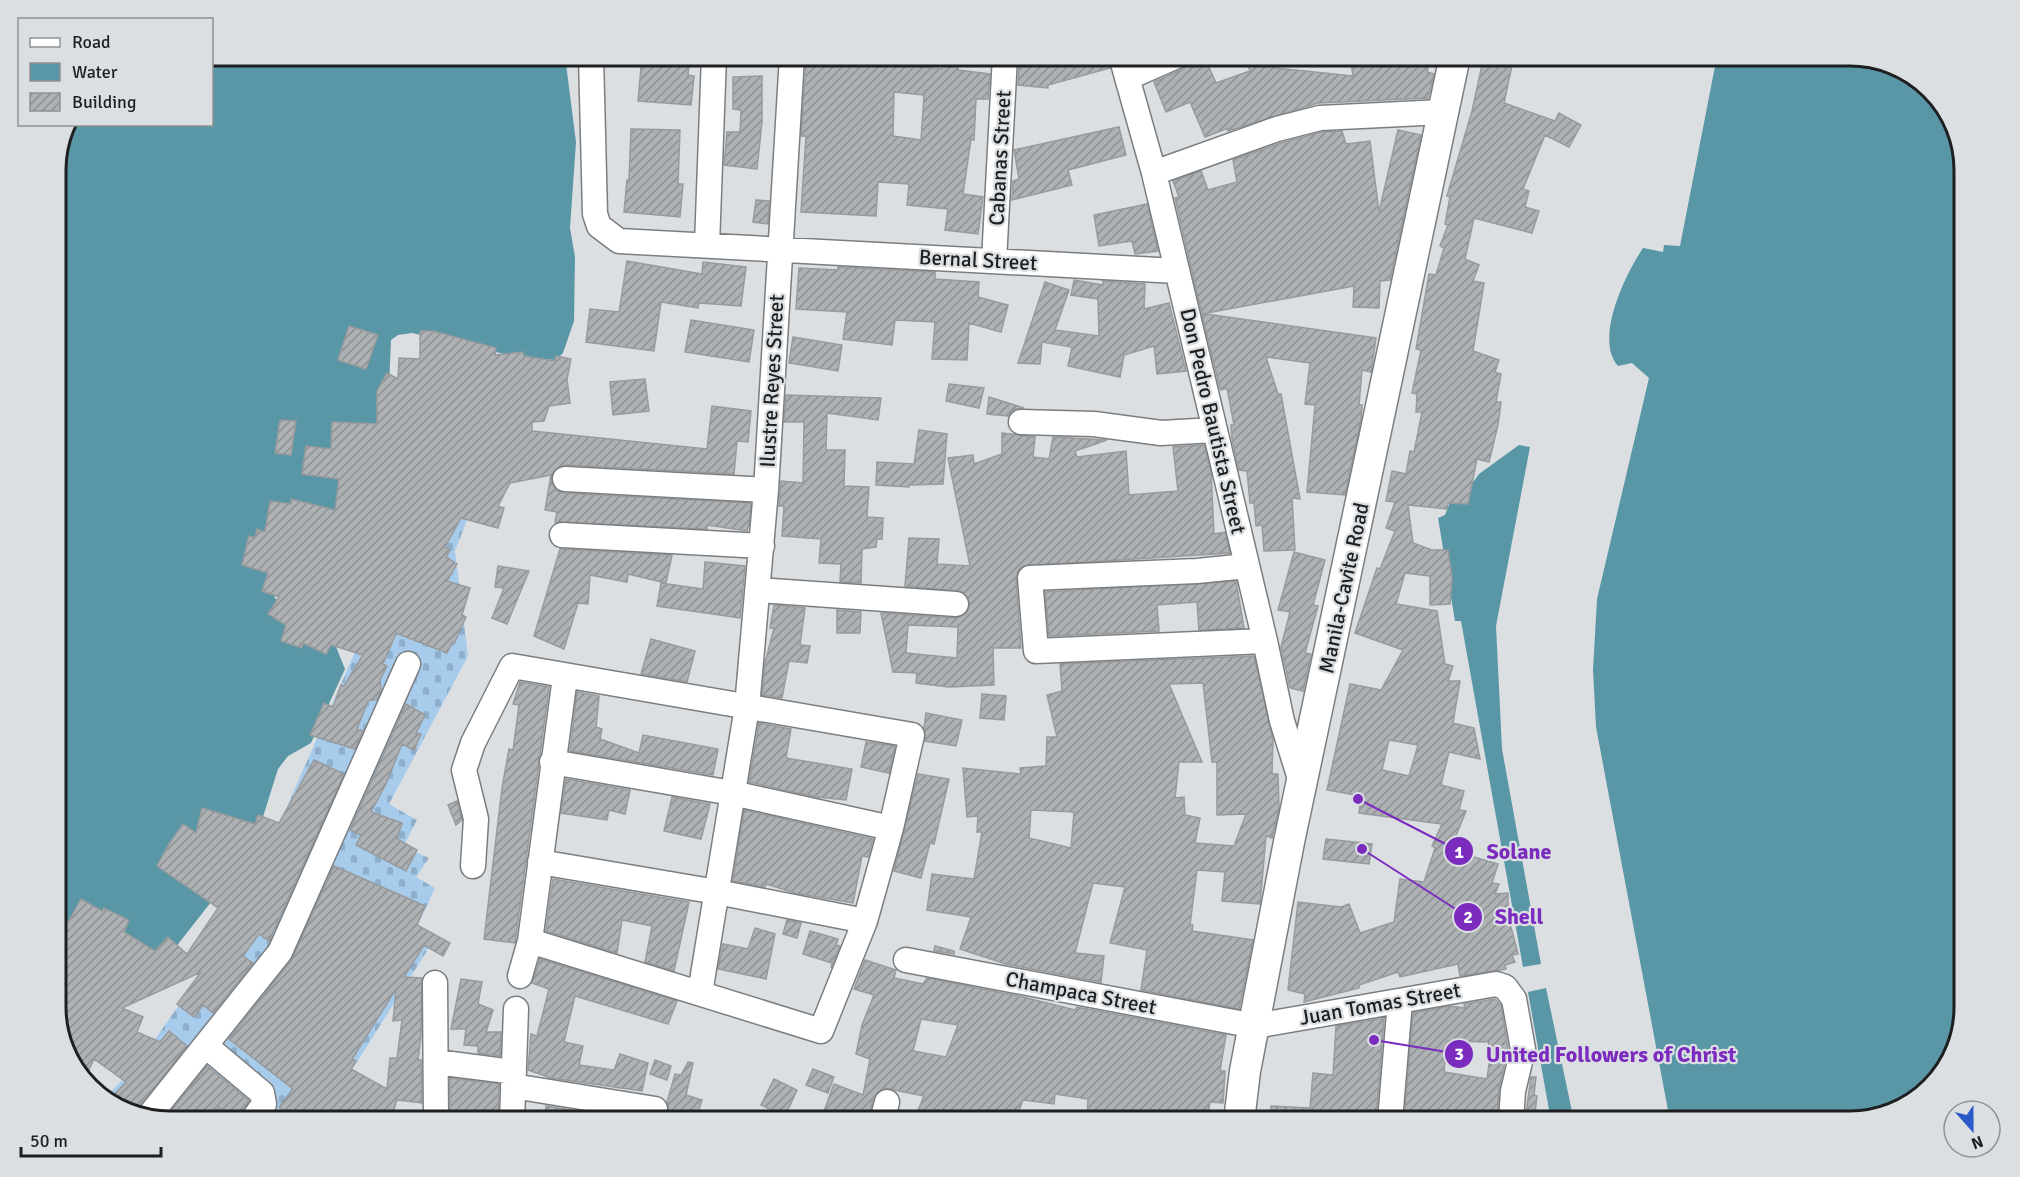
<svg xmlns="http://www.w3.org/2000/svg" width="2020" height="1177" viewBox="0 0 2020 1177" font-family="Signika,sans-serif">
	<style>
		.cemetery { fill: url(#cemetery-stones) }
		.water { fill: #5a97a6 }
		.building { fill: url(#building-hatch); stroke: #979b9e; stroke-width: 1.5; fill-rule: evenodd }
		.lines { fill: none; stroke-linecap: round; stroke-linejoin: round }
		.minor-casing { stroke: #7b7e81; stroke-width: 27 }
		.major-casing { stroke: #7b7e81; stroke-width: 33 }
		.minor { stroke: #fff; stroke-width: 24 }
		.major { stroke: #fff; stroke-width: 30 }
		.labels { text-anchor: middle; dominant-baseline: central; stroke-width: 4.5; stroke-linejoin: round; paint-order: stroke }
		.street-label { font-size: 21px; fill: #1e1f20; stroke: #dbdfe2 }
		.rim { fill: none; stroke: #1e1f20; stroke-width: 3 }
		.leader { fill: none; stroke: #7b2cbf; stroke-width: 2 }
		.callout-dot { fill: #7b2cbf; stroke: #dbdfe2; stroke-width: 2 }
		.mark-label { font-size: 18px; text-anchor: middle; font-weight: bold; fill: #fff }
		.callout-label { font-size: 22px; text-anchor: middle; font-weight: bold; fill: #7b2cbf; stroke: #dbdfe2; stroke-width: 4.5; stroke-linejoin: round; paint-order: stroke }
	</style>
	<defs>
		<pattern id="cemetery-stones" width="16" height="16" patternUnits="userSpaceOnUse" patternTransform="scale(1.5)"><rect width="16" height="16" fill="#a6cbeb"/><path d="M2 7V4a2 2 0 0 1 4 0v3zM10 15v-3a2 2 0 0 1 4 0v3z" fill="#8eaec9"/></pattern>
		<pattern id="building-hatch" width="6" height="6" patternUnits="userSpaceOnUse" patternTransform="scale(1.5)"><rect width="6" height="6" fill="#aeb2b5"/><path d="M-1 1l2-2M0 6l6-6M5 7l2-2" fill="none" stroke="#8d9093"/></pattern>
	</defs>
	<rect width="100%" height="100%" fill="#dbdfe2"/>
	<!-- cemetery -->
	<path class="cemetery" d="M486 471 455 551 468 656 389 804 417 820 403 847 429 858 416 877 435 888 417 927 437 935 352 1070 371 1090 378 1121H171L113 1106 105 1098 139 1062 234 927 429 484Z"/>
	<!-- water -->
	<path class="water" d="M212 56H565L576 142 570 228 575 257 574 321 563 353 556 360 518 357 412 333 398 335 391 340 389 386 362 491 270 585 275 598 286 608 330 632 345 669 311 743 288 756 278 769 262 820 215 897 164 962 56 950V163L73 125 212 124Z
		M1717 56H1849L1907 71 1949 113 1964 163V1007L1949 1064 1907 1106 1850 1121H1670L1596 727 1593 670 1597 599 1649 378 1632 363 1618 366C1594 339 1625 275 1643 248L1663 252 1664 245 1680 246Z
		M1519 445 1530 447 1496 626 1502 749 1541 964 1523 967 1461 621H1455L1438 518 1445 515 1452 497 1467 490 1479 474Z
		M1546 988 1574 1121H1551L1528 992Z"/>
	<!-- building -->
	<path class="building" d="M642 56H690L688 75 694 76 691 105 638 101Z
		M820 56H888L887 64 942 69 943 56H959L958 70 990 74 988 99H976L974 140 971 139 963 194 983 197 978 234 945 230 948 209 907 205 909 184 878 182 876 216 801 212 806 136H801L806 63 820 64ZM894 92 924 95 921 140 893 136Z
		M1052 56H1107L1110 68 1048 85V88L1018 85 1019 57 1054 60Z
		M1191 56H1204L1216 83 1250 71 1244 56H1304L1276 68 1353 76 1350 56H1431L1427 72 1434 74 1428 98 1318 103 1228 131V128L1205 137 1190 102 1166 112 1154 82 1183 69 1189 64Z
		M1484 56H1514L1504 103 1555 121 1559 113 1581 125 1569 147 1545 135 1523 189 1529 191 1525 207 1539 211 1532 233 1474 218 1465 259 1479 265 1473 281 1484 283 1473 351 1499 360 1495 372 1501 374 1496 402H1501L1498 425 1489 462 1477 459 1468 504 1448 503 1447 509 1408 505 1413 543 1432 550H1448L1452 578 1450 604 1430 605V576L1405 573 1396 604 1437 611 1445 664 1453 666 1448 681H1460L1453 723 1474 728 1480 759 1449 752 1441 785 1464 791 1459 810 1466 811 1450 850 1498 864 1492 883 1499 884 1495 894 1508 893V916L1518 954 1512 955 1515 962 1505 965 1506 969 1500 970 1460 976 1458 964 1400 977 1398 972 1359 985V988L1304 1002 1305 994 1288 990 1298 902 1341 907 1349 904 1360 933 1394 922 1400 879 1424 882 1435 848 1432 846 1442 824 1359 813 1361 796 1327 790 1350 684 1381 690 1403 650 1355 633 1377 568 1380 569 1395 531 1386 528 1395 502 1386 501 1392 471 1406 474 1410 451 1414 452 1422 412H1416L1417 394 1412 393 1421 350 1416 349 1429 274 1436 275 1444 248 1440 246 1448 225 1445 224 1450 197 1447 196 1472 111ZM1389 740 1418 745 1409 776 1382 770Z
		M762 76V122L757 169 724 165 727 132H740L741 110 733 109V77Z
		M1119 127 1126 155 1068 170 1072 185 1012 200 1013 181 1019 179 1014 150Z
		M631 129 680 130 678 184H683L680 217 624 212 627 180H629Z
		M1398 130 1421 135 1390 280 1380 281 1379 308 1353 307 1354 286 1202 314 1175 198 1179 197 1173 181 1201 171 1208 190 1237 182 1233 160 1281 143 1322 132 1342 131 1346 144 1370 141 1379 212Z
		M756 200 769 201 768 224 753 222Z
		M1147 204 1158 251 1135 254 1132 241 1099 246 1094 215Z
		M627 261 702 274 703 262 746 267 741 306 699 303 698 308 661 302 654 351 586 342 590 309 619 312Z
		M838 267 935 272V279L979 282 978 297 1008 305 1001 332 969 323 967 360 932 359 935 322 895 320 892 345 843 339 847 312 796 309 799 268 838 270Z
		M1074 280 1103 285V281L1145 284 1144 309 1169 303 1186 371 1157 374 1154 346 1124 355 1120 377 1068 366 1072 347 1042 342 1040 364 1018 363 1045 282 1069 290 1055 330 1099 336 1098 299 1071 295Z
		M1206 314 1376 338 1371 372 1362 370 1359 405H1362L1361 419 1345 495 1307 492 1315 405 1305 404 1310 363 1266 357 1278 394H1281L1300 499 1292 498 1295 550 1264 551 1262 525 1256 526 1254 503H1250L1247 471 1239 470 1232 439 1231 425H1234L1227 388 1221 390 1220 388 1202 315Z
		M691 320 754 330 749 362 685 352Z
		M349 326 378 335 366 369 338 360Z
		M420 331H433L496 348 495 355 523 352 524 356 555 361 556 356 571 359 567 379 570 403 549 406 544 421 532 422V431L707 449 712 406 751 411 748 442 737 441 734 474 566 465 553 471 551 479 557 491 564 493 751 503 749 524 747 531 707 525V529L555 522 557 512 545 510 551 475 510 483 498 506 504 508 498 528 461 518 445 547 450 550 446 557 457 564 447 581 470 588 462 615 466 617 454 644 452 642 447 653 396 633 383 664 387 666 380 680 381 690 377 699 368 701 357 729 363 731 355 749 310 735 324 703 333 707 341 685 344 686 363 655 331 645 326 654 303 643 302 648 281 641 286 625 268 614 279 597 262 591 268 573 242 565 249 536 255 538 257 529 265 532 270 501 291 504V499L335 510 339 479 302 474 306 446 331 449 332 422 377 424V391L387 373 398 379 399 358 420 359Z
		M793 337 842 345 838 371 789 363Z
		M645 379 649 411 613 415 610 382Z
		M949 384 984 388 979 408 946 401Z
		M786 395 881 398 878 420 827 413 826 450H845L844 486 869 487 867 517 883 518 882 539H877L876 547 862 549 861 583 840 582 841 564 819 563 821 539 782 536 784 506H779L781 481 803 483 804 422H784Z
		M989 397 1024 408 1015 409 1008 416 987 414Z
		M280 420 296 421 291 455 275 453Z
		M919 430 947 434 943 484 909 485V487L876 485 877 462 914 464Z
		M1002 433 1035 437 1033 457 1049 459 1053 437 1107 440 1075 451 1077 457 1126 451 1129 495 1178 491 1173 447 1204 445 1211 473 1214 534 1225 532 1230 553 1023 566 1018 571 1016 579 1021 648H993L994 685 949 687 916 683 917 673 893 672 881 613 955 618 967 612 970 604 963 592 905 586 909 538 939 539 937 564 970 566 948 458 973 455 974 464 1002 454ZM908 625 958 627 957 658 906 653Z
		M560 549H561L672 555 666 583 628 574 627 582 590 575 588 604 578 603 564 649 534 636Z
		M1294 552 1325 560 1313 605 1318 606 1305 653 1311 654 1303 691 1290 688 1281 647 1290 612 1278 610Z
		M705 562 745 566 740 618 657 606 661 583 703 589Z
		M498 566 529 571 507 624 492 618 504 588 495 587Z
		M1236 581 1244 628 1199 630 1197 602 1157 605 1159 631 1049 636 1045 592Z
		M774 605 805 608 800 645 810 646 807 663 789 661 782 698 762 695 765 663 774 628H770Z
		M837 610 861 612 860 633H837Z
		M651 639 695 651 687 682 641 674Z
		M1254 656 1273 740 1272 774H1278L1279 808 1272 838 1266 836 1260 904 1222 901 1225 872 1197 870 1190 925H1193L1192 931 1253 940 1239 1009 1141 990 1147 950 1110 943 1125 887 1093 883 1075 953 1104 956 1101 982 1006 964 960 949 971 917 927 910 932 874 974 879 982 832H977L978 816 967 817 963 768 1021 774 1020 768 1046 766 1047 737H1057L1047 695 1062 691 1060 664ZM1203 683 1212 762H1217V815L1246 814 1234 846 1195 843 1200 818 1185 815 1184 797 1175 798 1179 762H1202L1169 684ZM1031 810 1074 812 1071 848 1029 838Z
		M520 682 549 687 515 943 484 939 502 788 509 749 513 750 519 705 513 704Z
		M577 692 599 696 596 727 602 729 600 739 639 753 643 735 718 749 713 775 570 751Z
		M982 694 1006 696 1004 720 980 718Z
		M406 704 425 715 416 733 421 734 414 750 402 744 386 784 371 812 402 823 397 839 417 850 406 871 356 845 361 835 350 830Z
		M926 713 962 720 956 746 925 741 924 728Z
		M759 723 791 729 786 758 852 769 846 800 816 797 749 782Z
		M866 742 895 746 889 773 861 767Z
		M314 760 344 774 269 941 259 934 243 956 253 963 213 1013 203 1005 194 1017 177 1004 201 972 122 1008 143 1017 137 1032 160 1042 169 1031 187 1046 136 1112 121 1108 111 1098 126 1082 94 1059 85 1078 71 1064 56 1014V922L66 926 81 899 102 911 104 908 129 920 124 932 155 951 168 937 187 954 218 908 157 866 169 844 183 824 196 833 202 808 255 824 258 815 279 823Z
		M918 774 949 779 934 844 930 843 921 878 894 871Z
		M566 779 630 790 625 814 609 810 607 820 561 813Z
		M672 797 710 804 701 839 664 831Z
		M457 801 462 820 456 825 448 805Z
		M744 810 873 839 868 857 862 856 853 903 795 893 766 884 765 887 733 881Z
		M1326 839 1372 844 1369 864 1323 859Z
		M334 866 425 906 417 925 450 943 443 956 424 945 404 977 422 978 421 1036 418 1060H421L422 1103 397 1100 390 1122H297L286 1115 287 1113 279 1107 293 1089 229 1039 291 961ZM396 989 393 1021 402 1020 397 1058H390L387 1089 351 1069 356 1061 352 1059Z
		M553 879 689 902 674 971 645 962 652 926 622 920 617 953 546 931Z
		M787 920 801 923 797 938 783 934Z
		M755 928 775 934 766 979 718 969 723 944 748 949Z
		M810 931 838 939 836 945 840 946 831 968 832 963 803 954Z
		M935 946 954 951V954L934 951Z
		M540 959 677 1001 668 1024 575 996 564 1042 583 1046 579 1065 614 1070 620 1054 648 1063 642 1091 551 1078 528 1070 531 1034 537 1036 549 989 532 983Z
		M865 960 896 970 894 978 923 984 927 978 1023 997 1075 1010 1077 1007 1226 1035 1220 1071H1225L1223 1103 1210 1102 1207 1121H1125V1119L1087 1116 1088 1099 1055 1094 1054 1104 1023 1100 1015 1121 913 1122 924 1096 884 1088 873 1098 868 1122H820L834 1084 863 1095 870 1059 856 1054 862 1025 874 995 854 989ZM921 1019 958 1025 946 1057 913 1051Z
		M461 979 482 982 478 1004 493 1010 486 1032H501L500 1056 478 1053V1046L464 1045 466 1029H451Z
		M1495 999 1501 1005 1508 1049 1499 1088 1497 1121H1404L1413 1013 1450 1006 1465 1008 1464 1004ZM1447 1041 1489 1042 1488 1048 1491 1049 1487 1079 1444 1072Z
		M1380 1019H1384L1376 1121H1270L1271 1106 1310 1108 1313 1073 1333 1075 1336 1026Z
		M655 1060 671 1066 667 1080 650 1074Z
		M688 1062 693 1063 686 1095 702 1100 695 1122H661L669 1112 667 1102 675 1074 681 1075Z
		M207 1066 249 1101 237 1121 219 1107 208 1122H184L171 1111Z
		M813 1069 834 1077 828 1093 806 1085Z
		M1531 1077H1536L1534 1095 1537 1096 1534 1121H1525Z
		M450 1078 499 1084 498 1122H450Z
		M774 1079 797 1090 785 1116 761 1105Z
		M546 1106 633 1120V1122H544Z"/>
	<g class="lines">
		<!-- minor casing -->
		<g class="minor-casing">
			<path id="minor" d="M591 56 595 214 599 226 619 241 1177 271
				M1121 56 1154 173 1265 641 1282 721 1302 785
				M1127 78 1177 56
				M1154 173 1277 129 1320 118 1443 112
				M707 245 714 56
				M994 261 1005 56
				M1021 422 1094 424 1161 433 1215 430
				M565 479 766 490
				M562 535 762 546
				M1247 566 1197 571 1030 578 1036 651 1265 641
				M758 590 956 604
				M552 762 732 793 891 828
				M540 862 717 892 865 921
				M473 866 476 819 464 770 473 743 512 666 912 735 891 828 865 921 821 1031 530 941
				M906 960 1255 1026 1496 984 1505 987 1514 999 1523 1049 1513 1091 1511 1121
				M520 976 530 941 565 677
				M435 983 436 1121
				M700 993 747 707 766 490 792 56
				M206 1046 262 1093 264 1104 252 1121
				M436 1062 514 1072
				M513 1086 655 1109
				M149 1116 280 952 408 664
				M512 1121 516 1009
				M882 1121 887 1102
				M1390 1121 1400 1001"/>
		</g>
		<!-- major casing -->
		<g class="major-casing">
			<path id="major" d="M1239 1121 1245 1071 1289 842 1455 56"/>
		</g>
		<!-- minor -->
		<use href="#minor" class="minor"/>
		<!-- major -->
		<use href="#major" class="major"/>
	</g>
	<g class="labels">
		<!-- street labels -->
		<g class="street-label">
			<text transform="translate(1000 158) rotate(-87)">Cabanas Street</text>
			<text transform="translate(978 260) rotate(3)">Bernal Street</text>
			<text transform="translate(772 381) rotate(-87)">Ilustre Reyes Street</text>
			<text transform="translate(1213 421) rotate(77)">Don Pedro Bautista Street</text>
			<text transform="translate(1344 588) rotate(-78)">Manila-Cavite Road</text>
			<text transform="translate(1081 993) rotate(11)">Champaca Street</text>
			<text transform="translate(1380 1004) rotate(-10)">Juan Tomas Street</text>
		</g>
	</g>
	<!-- crop -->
	<path d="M0 0H2020V1177H0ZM170 66H1850A104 104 0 0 1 1954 170V1007A104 104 0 0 1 1850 1111H170A104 104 0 0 1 66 1007V170A104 104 0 0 1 170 66Z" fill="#dbdfe2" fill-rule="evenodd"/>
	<path class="rim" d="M170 66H1850A104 104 0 0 1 1954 170V1007A104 104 0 0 1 1850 1111H170A104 104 0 0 1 66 1007V170A104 104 0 0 1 170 66Z"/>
	<!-- callouts -->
	<path class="leader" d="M1358 799L1459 851M1362 849L1468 917M1374 1040L1459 1054"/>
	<g class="callout-dot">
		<circle cx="1358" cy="799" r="6"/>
		<circle cx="1362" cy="849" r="6"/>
		<circle cx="1374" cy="1040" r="6"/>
		<circle cx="1459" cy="851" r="15"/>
		<circle cx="1468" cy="917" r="15"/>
		<circle cx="1459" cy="1054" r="15"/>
	</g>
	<g class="mark-label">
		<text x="1459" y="858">1</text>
		<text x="1468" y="923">2</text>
		<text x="1459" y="1060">3</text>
	</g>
	<g class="callout-label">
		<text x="1519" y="859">Solane</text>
		<text x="1519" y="924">Shell</text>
		<text x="1611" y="1062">United Followers of Christ</text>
	</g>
	<!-- legend -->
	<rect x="18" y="18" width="195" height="108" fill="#dbdfe2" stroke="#8f9294" stroke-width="1.5"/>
	<rect x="30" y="38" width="30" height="9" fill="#ffffff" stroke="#8f9294" stroke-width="1.5"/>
	<text x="72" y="48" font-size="18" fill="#1e1f20">Road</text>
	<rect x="30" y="63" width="30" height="18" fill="#5a97a6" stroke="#8f9294" stroke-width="1.5"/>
	<text x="72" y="78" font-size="18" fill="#1e1f20">Water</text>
	<rect x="30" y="93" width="30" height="18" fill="url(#building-hatch)" stroke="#8f9294" stroke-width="1.5"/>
	<text x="72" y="108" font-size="18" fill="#1e1f20">Building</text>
	<!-- north arrow -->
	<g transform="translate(1972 1129) rotate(159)"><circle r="28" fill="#dbdfe2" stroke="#8f9294" stroke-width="1.5"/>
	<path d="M0-4.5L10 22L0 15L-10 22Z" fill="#2b5bc9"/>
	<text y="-9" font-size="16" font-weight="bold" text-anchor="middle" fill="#1e1f20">N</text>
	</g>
	<!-- scale -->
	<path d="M21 1147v9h140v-9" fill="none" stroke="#1e1f20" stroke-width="3"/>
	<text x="30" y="1147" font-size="18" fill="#1e1f20" stroke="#dbdfe2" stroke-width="4.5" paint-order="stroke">50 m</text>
</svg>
